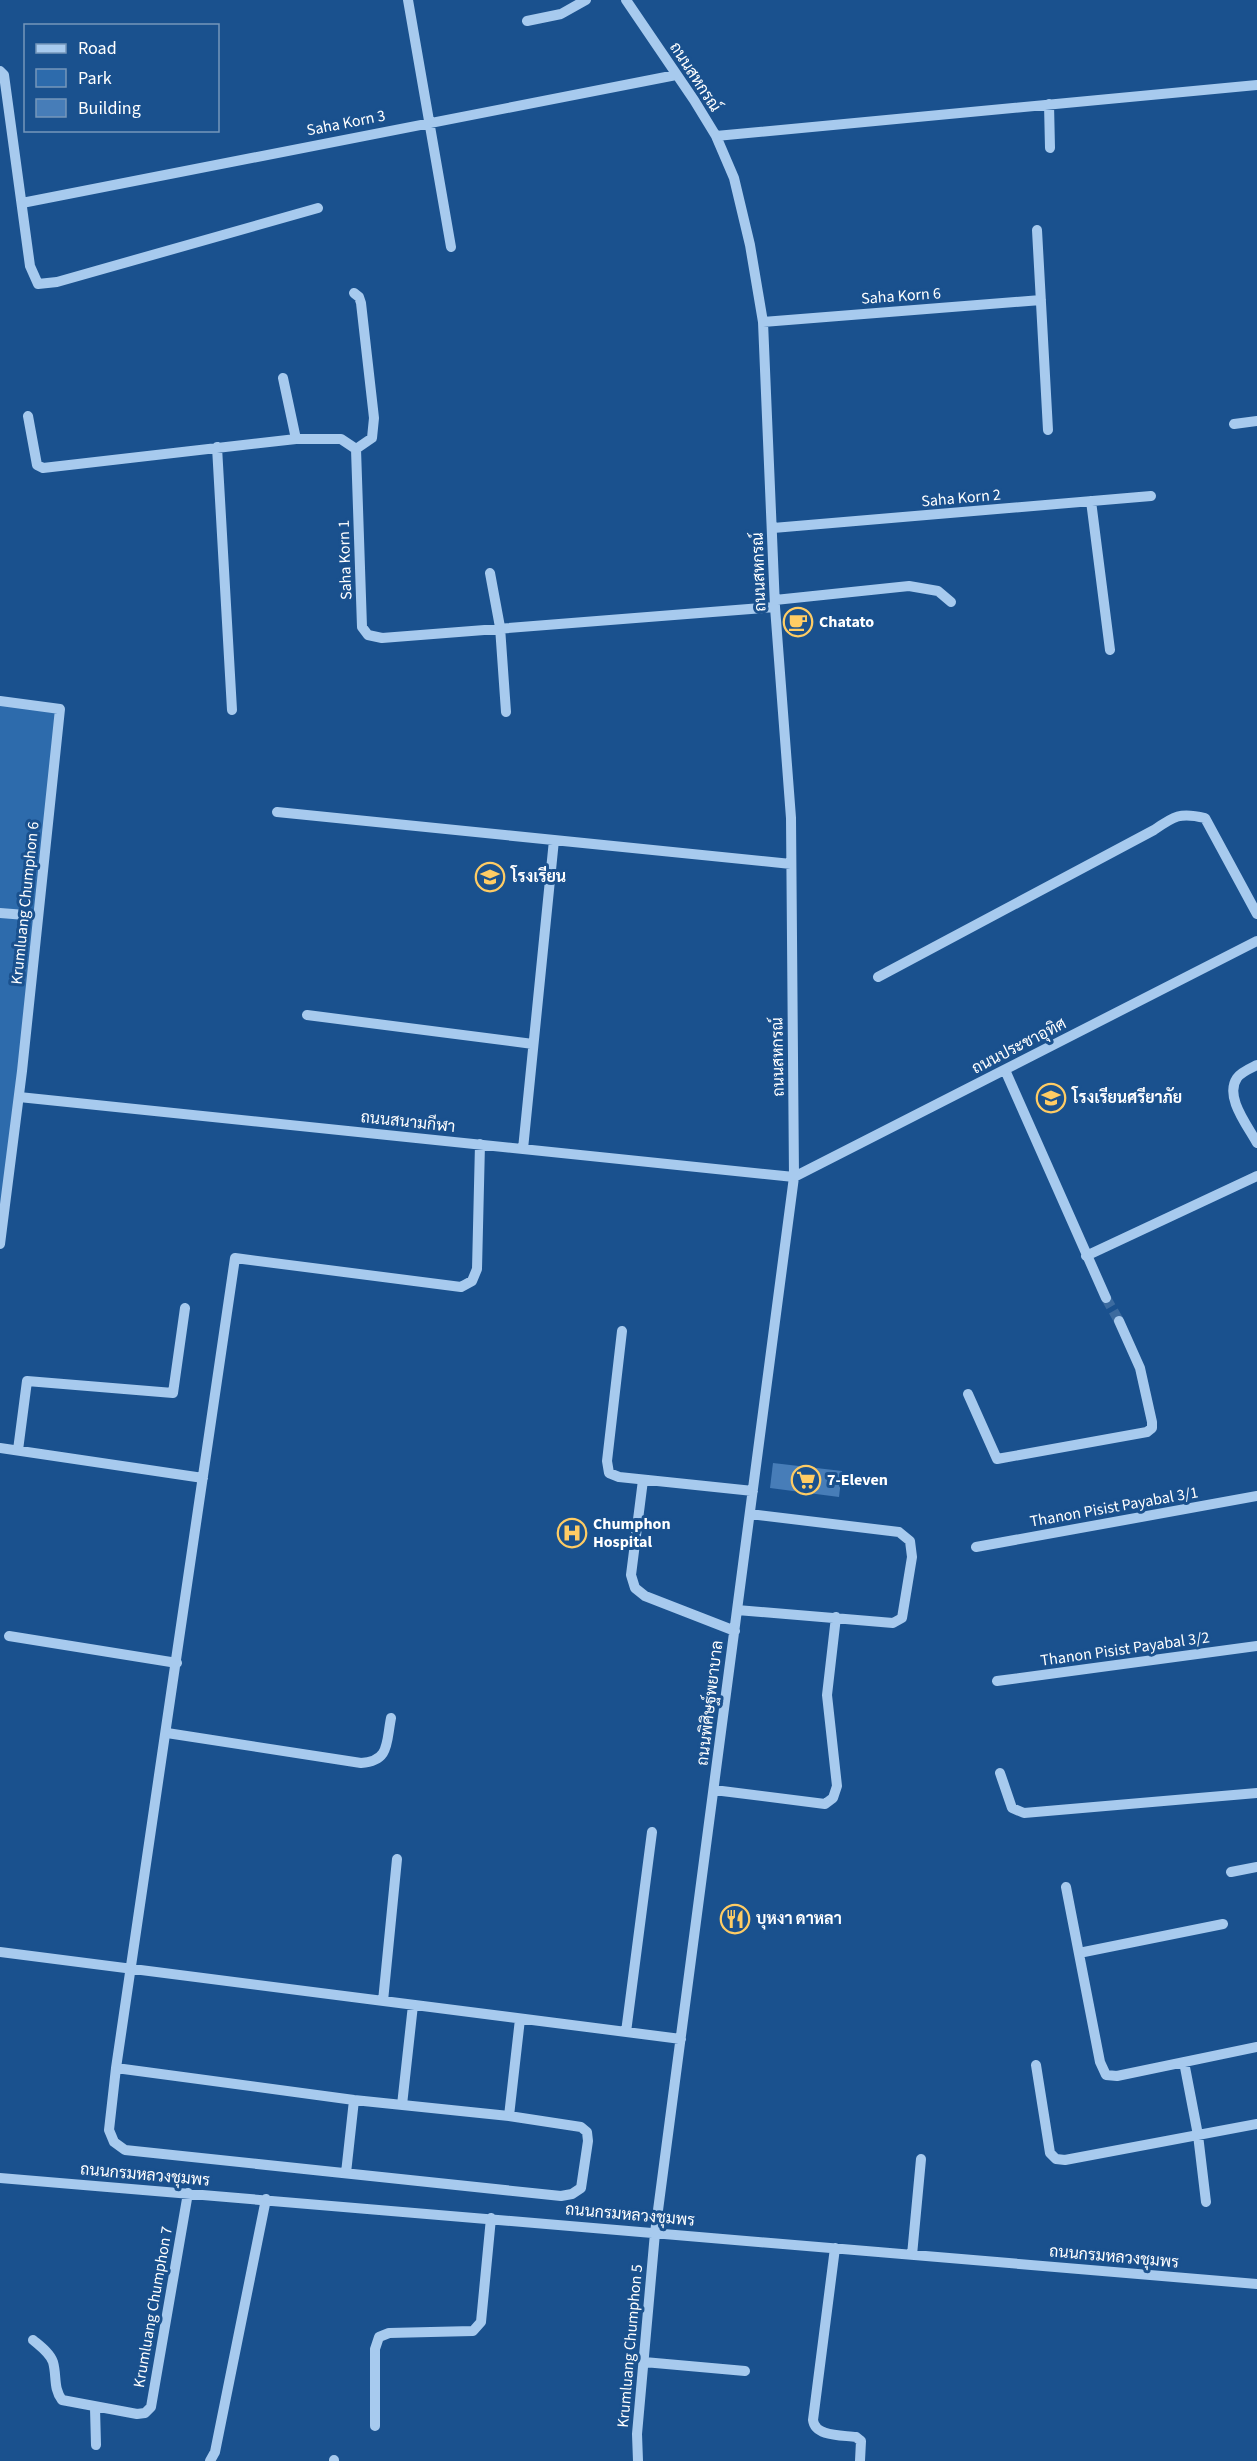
<svg xmlns="http://www.w3.org/2000/svg" width="1257" height="2461" viewBox="0 0 1257 2461" font-family="'Source Sans 3',Sarabun,sans-serif">
	<style>
		.park { fill: #2d6bac }
		.building { fill: #477db8 }
		.lines { fill: none; stroke-linecap: round; stroke-linejoin: round }
		.minor-tunnel { stroke: #3c6b9f; stroke-width: 10; stroke-dasharray: 10 5; stroke-linecap: butt }
		.minor { stroke: #a7caee; stroke-width: 10 }
		.labels { text-anchor: middle; dominant-baseline: central; stroke-width: 6; stroke-linejoin: round; paint-order: stroke }
		.street-label { font-size: 16px; fill: #fff; stroke: #1a518e }
		.poi-label { font-size: 16px; font-weight: bold; fill: #fff; stroke: #1a518e; text-anchor: start }
	</style>
	<rect width="100%" height="100%" fill="#1a518e"/>
	<!-- park -->
	<path class="park" d="M0 702 60 709 0 1221Z"/>
	<!-- building -->
	<path class="building" d="M773 1463 842 1471 839 1497 770 1488Z"/>
	<g class="lines">
		<!-- minor-tunnel -->
		<path class="minor-tunnel" d="M1106 1298 1119 1321"/>
		<!-- minor -->
		<path class="minor" d="M408 0 451 247
			M626 0 694 100 716 136 734 178 750 245 763 322 775 607 791 818 794 1177 655 2233 637 2434 638 2461
			M527 21 561 14 586 0
			M0 71 4 75 30 266 38 284 57 282 318 208
			M1049 104 1050 148
			M716 136 1257 85
			M22 203 676 75
			M1037 230 1048 430
			M354 293 359 297 361 303 374 418 372 438 356 449
			M763 322 1041 300
			M283 378 296 439
			M28 416 37 465 43 468 296 439H341L356 449 362 627 368 635 382 638 775 607
			M1234 424 1257 421
			M217 447 232 710
			M1091 501 1110 650
			M773 528 1151 496
			M490 573 500 627 506 712
			M775 600 909 586 938 591 951 602
			M0 701 60 709 22 1071 0 1244
			M277 812 791 864
			M0 913 38 916
			M878 977 1154 830C1174 816 1180 812 1205 818L1257 914
			M307 1015 533 1044
			M1257 1065C1251 1068 1241 1072 1237 1078 1224 1097 1248 1126 1257 1143
			M1005 1070 1106 1298
			M19 1097 794 1177
			M523 1149 554 840
			M794 1177 1257 941
			M1086 1256 1257 1176
			M622 1331 607 1461 609 1473 619 1477 753 1491
			M968 1394 997 1459 1147 1432 1152 1428V1422L1140 1368 1119 1321
			M0 1448 203 1478
			M18 1450 27 1381 173 1393 185 1308
			M643 1480 631 1575 635 1588 645 1596 735 1631
			M976 1547 1257 1496
			M737 1610 893 1623 902 1618 912 1557 910 1541 899 1532 750 1514
			M9 1636 177 1663
			M997 1681 1257 1646
			M167 1733 361 1763C390 1761 386 1743 391 1718
			M1000 1773 1012 1808 1024 1813 1257 1793
			M714 1790 825 1804 833 1798 837 1786 827 1695 836 1617
			M1231 1872 1257 1867
			M1066 1887 1100 2062 1106 2075 1117 2076 1257 2047
			M0 1952 681 2039
			M1079 1953 1223 1924
			M383 2001 397 1859
			M626 2032 652 1832
			M1184 2062 1198 2135 1206 2202
			M1036 2065 1050 2153 1056 2159 1065 2160 1257 2124
			M116 2068 354 2100 509 2116 581 2127 587 2132 588 2141 581 2188 572 2194 561 2196 125 2150 114 2142 109 2130 116 2068 235 1258 461 1287 472 1281 477 1269 480 1144
			M402 2105 413 2005
			M509 2116 520 2019
			M346 2173 354 2100
			M0 2178 1257 2284
			M835 2248 813 2420C815 2437 842 2435 856 2437L861 2441 860 2461
			M912 2255 921 2159
			M33 2340C40 2346 50 2353 53 2362 57 2376 53 2388 62 2400L137 2414 145 2413 151 2407 188 2193
			M644 2362 745 2371
			M95 2408 96 2445
			M375 2426V2349L379 2337 389 2333 473 2331 481 2322 491 2218
			M210 2461 215 2452 266 2199
			M334 2461V2460"/>
	</g>
	<!-- icons -->
	<defs>
		<g id="cafe-ring" transform="scale(1.5)"><circle r="9.5" fill="#1a518e" stroke="#ffcc64" stroke-width="1.5"/><path d="M-5.5-4.5H6V0H3Q3 3.5 0 3.5H-2.5Q-5.5 3.5-5.5 0ZM3-3.2v2h1.7v-2ZM-6 4.5H4V6H-6Z" fill="#ffcc64"/></g>
		<g id="school-ring" transform="scale(1.5)"><circle r="9.5" fill="#1a518e" stroke="#ffcc64" stroke-width="1.5"/><path d="M0-5L7-2L0 1L-7-2ZM-4 1L0 2.5L4 1V4Q0 6-4 4Z" fill="#ffcc64"/></g>
		<g id="supermarket-ring" transform="scale(1.5)"><circle r="9.5" fill="#1a518e" stroke="#ffcc64" stroke-width="1.5"/><path d="M-6-5.5h2.5l.6 2H6L4.5 2H-2.5L-4.4-4H-6ZM-1.5 3.2a1.3 1.3 0 1 0 .1 0ZM3 3.2a1.3 1.3 0 1 0 .1 0Z" fill="#ffcc64"/></g>
		<g id="hospital-ring" transform="scale(1.5)"><circle r="9.5" fill="#1a518e" stroke="#ffcc64" stroke-width="1.5"/><path d="M-5-5h3v3.5h4V-5h3V5h-3V1.5h-4V5h-3Z" fill="#ffcc64"/></g>
		<g id="restaurant-ring" transform="scale(1.5)"><circle r="9.5" fill="#1a518e" stroke="#ffcc64" stroke-width="1.5"/><path d="M-5-6h1v4h1v-4h1v4h1v-4h1v5L-1.5 .5V6h-2V.5L-5-1ZM5-6V6H3V1.5H1.5Q1.5-4 5-6Z" fill="#ffcc64"/></g>
	</defs>
	<g fill-rule="evenodd">
		<use href="#cafe-ring" x="798" y="622"/>
		<use href="#school-ring" x="490" y="877"/>
		<use href="#school-ring" x="1051" y="1098"/>
		<use href="#supermarket-ring" x="806" y="1480"/>
		<use href="#hospital-ring" x="572" y="1533"/>
		<use href="#restaurant-ring" x="735" y="1919"/>
	</g>
	<g class="labels">
		<!-- street labels -->
		<g class="street-label">
			<text transform="translate(695 77) rotate(57)">ถนนสหกรณ์</text>
			<text transform="translate(346 123) rotate(-11)">Saha Korn 3</text>
			<text transform="translate(901 296) rotate(-4)">Saha Korn 6</text>
			<text transform="translate(961 498) rotate(-5)">Saha Korn 2</text>
			<text transform="translate(345 560) rotate(-92)">Saha Korn 1</text>
			<text transform="translate(759 572) rotate(-92)">ถนนสหกรณ์</text>
			<text transform="translate(25 903) rotate(-84)">Krumluang Chumphon 6</text>
			<text transform="translate(1019 1046) rotate(-27)">ถนนประชาอุทิศ</text>
			<text transform="translate(778 1057) rotate(-91)">ถนนสหกรณ์</text>
			<text transform="translate(408 1122) rotate(6)">ถนนสนามกีฬา</text>
			<text transform="translate(1114 1507) rotate(-10)">Thanon Pisist Payabal 3/1</text>
			<text transform="translate(1125 1649) rotate(-8)">Thanon Pisist Payabal 3/2</text>
			<text transform="translate(710 1703) rotate(-83)">ถนนพิศิษฐ์พยาบาล</text>
			<text transform="translate(145 2175) rotate(5)">ถนนกรมหลวงชุมพร</text>
			<text transform="translate(630 2215) rotate(5)">ถนนกรมหลวงชุมพร</text>
			<text transform="translate(1114 2257) rotate(5)">ถนนกรมหลวงชุมพร</text>
			<text transform="translate(153 2307) rotate(-80)">Krumluang Chumphon 7</text>
			<text transform="translate(630 2346) rotate(-85)">Krumluang Chumphon 5</text>
		</g>
		<!-- poi labels -->
		<g class="poi-label">
			<text x="819" y="622">Chatato</text>
			<text x="511" y="877">โรงเรียน</text>
			<text x="1072" y="1098">โรงเรียนศรียาภัย</text>
			<text x="827" y="1480">7-Eleven</text>
			<text x="593" y="1524">Chumphon<tspan x="593" dy="18">Hospital</tspan></text>
			<text x="756" y="1919">บุหงา ดาหลา</text>
		</g>
	</g>
	<!-- legend -->
	<rect x="24" y="24" width="195" height="108" fill="#1a518e" stroke="#7697bb" stroke-width="1.5"/>
	<rect x="36" y="44" width="30" height="9" fill="#a7caee" stroke="#7697bb" stroke-width="1.5"/>
	<text x="78" y="54" font-size="18" fill="#ffffff">Road</text>
	<rect x="36" y="69" width="30" height="18" fill="#2d6bac" stroke="#7697bb" stroke-width="1.5"/>
	<text x="78" y="84" font-size="18" fill="#ffffff">Park</text>
	<rect x="36" y="99" width="30" height="18" fill="#477db8" stroke="#7697bb" stroke-width="1.5"/>
	<text x="78" y="114" font-size="18" fill="#ffffff">Building</text>
</svg>
